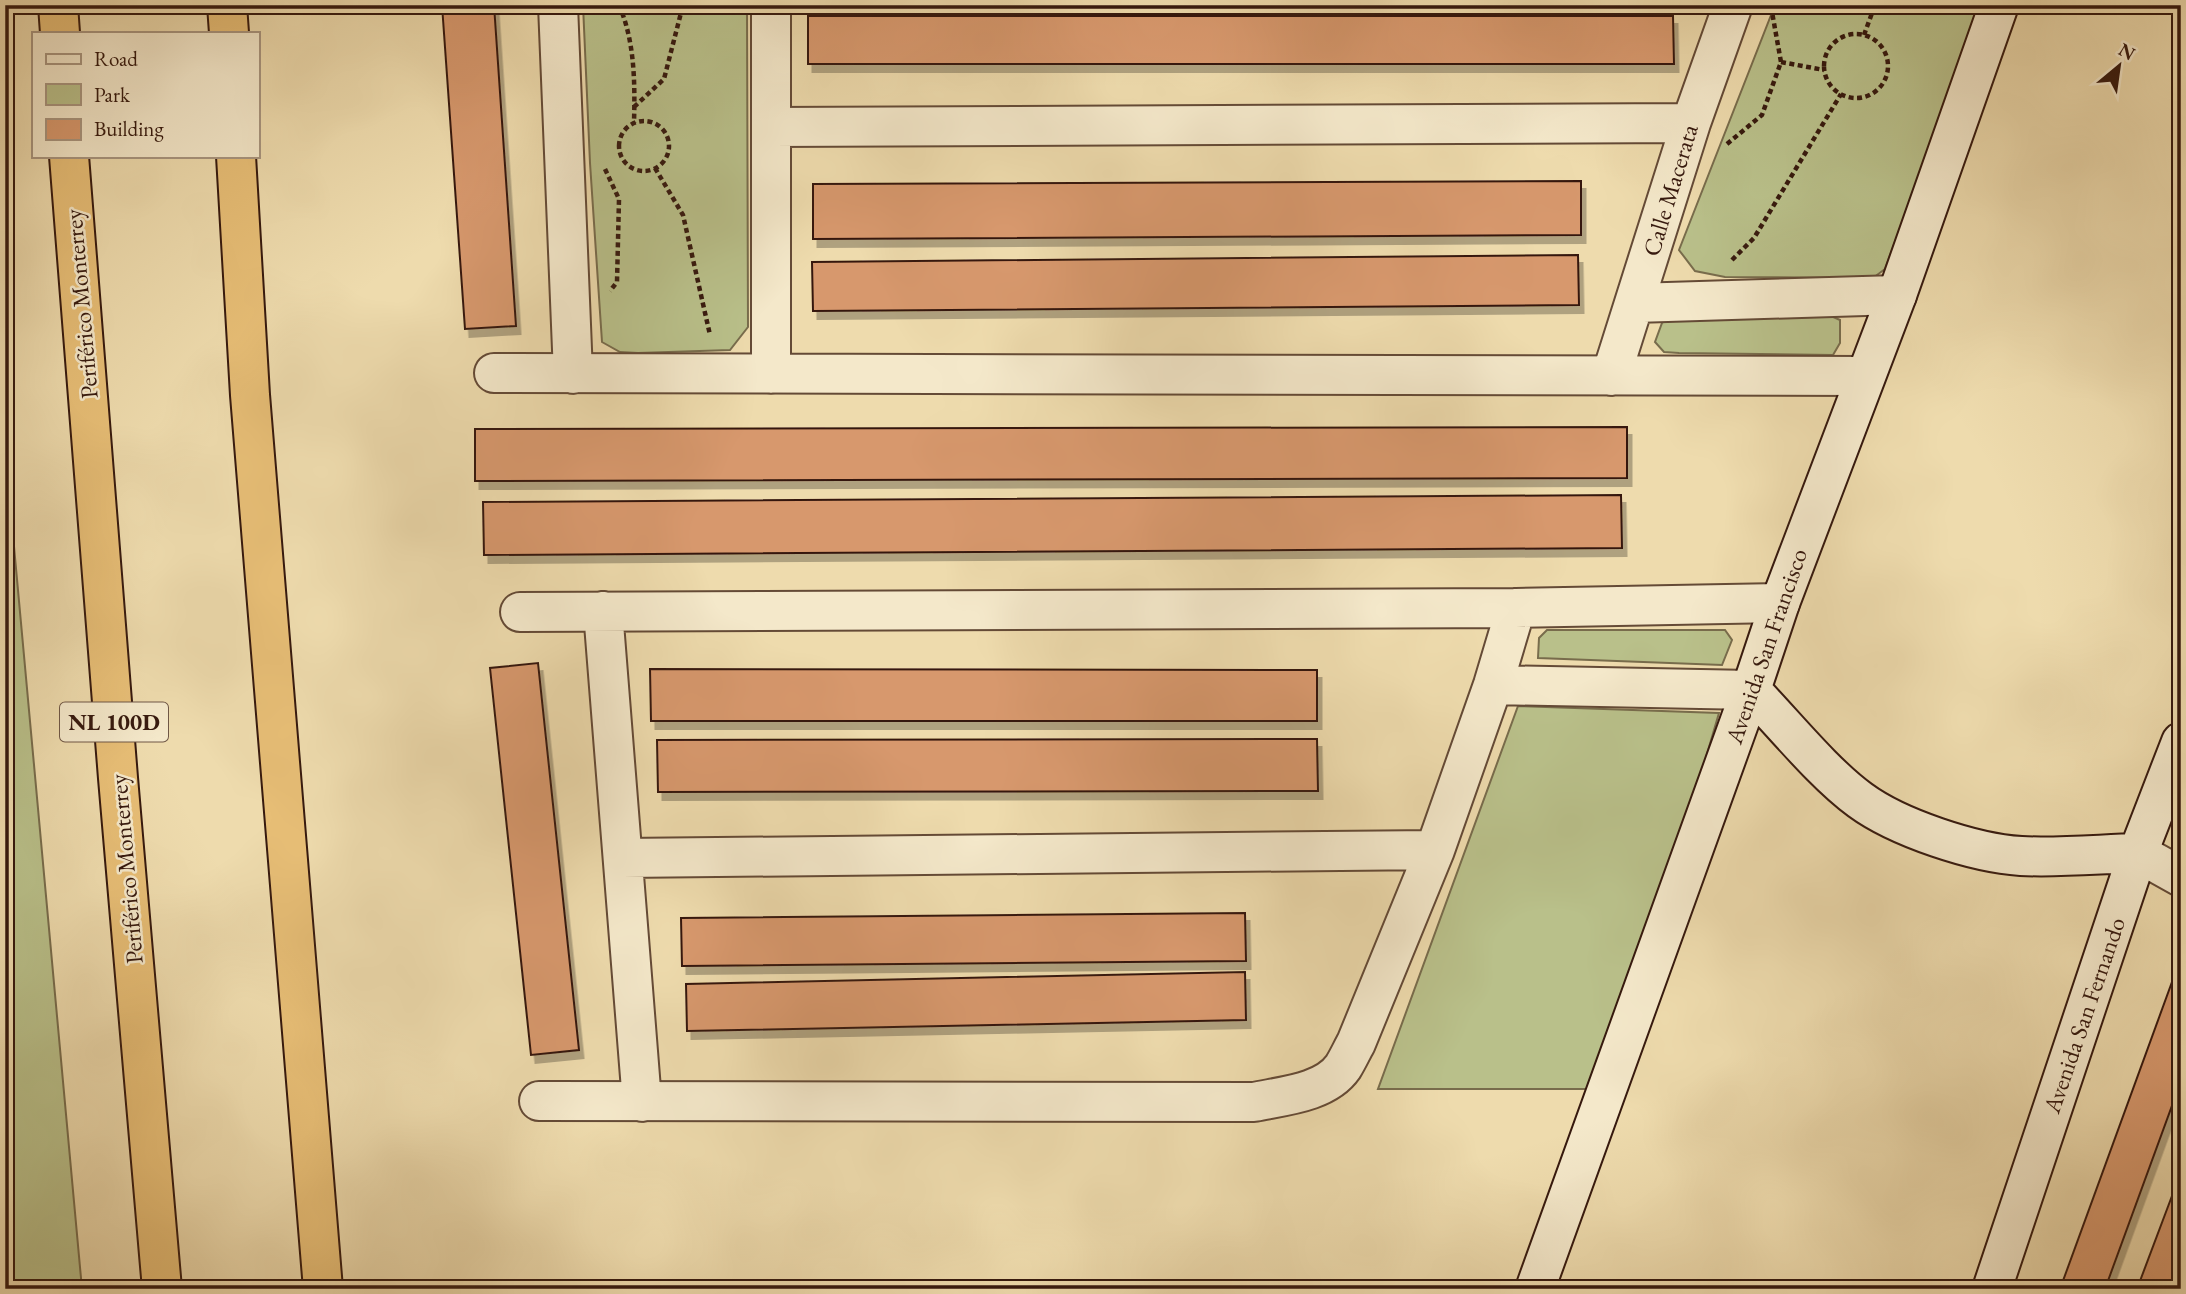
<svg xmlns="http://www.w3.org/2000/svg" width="2186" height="1294" viewBox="0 0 2186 1294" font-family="'EB Garamond',serif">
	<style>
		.green { fill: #b9c08a; stroke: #786c4c; stroke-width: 2 }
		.building { fill: #d7986d; stroke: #36190e; stroke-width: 2; filter: url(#shadow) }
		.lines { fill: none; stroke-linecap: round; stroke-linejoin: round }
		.street-casing { stroke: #644a36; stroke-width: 42 }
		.secondary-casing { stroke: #36190e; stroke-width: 42 }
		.highway-casing { stroke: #36190e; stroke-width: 42 }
		.path { stroke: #36190e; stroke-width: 4.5; stroke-dasharray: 5 3.5; stroke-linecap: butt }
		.street { stroke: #f4e8ca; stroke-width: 38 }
		.secondary { stroke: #f4e8ca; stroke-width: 38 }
		.highway { stroke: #e7be76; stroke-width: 38 }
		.labels { text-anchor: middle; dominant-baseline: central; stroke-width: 5; stroke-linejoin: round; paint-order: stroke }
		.shield { fill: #f4e8ca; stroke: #6f5746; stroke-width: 2 }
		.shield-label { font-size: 23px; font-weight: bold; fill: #36190e }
		.street-label { font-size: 24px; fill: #36190e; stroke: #f4e8ca }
	</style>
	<defs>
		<filter id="shadow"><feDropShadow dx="4.5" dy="8" stdDeviation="0" flood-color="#0004"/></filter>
	</defs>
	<rect width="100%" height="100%" fill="#eedbad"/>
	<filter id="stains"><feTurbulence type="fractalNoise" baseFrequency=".00286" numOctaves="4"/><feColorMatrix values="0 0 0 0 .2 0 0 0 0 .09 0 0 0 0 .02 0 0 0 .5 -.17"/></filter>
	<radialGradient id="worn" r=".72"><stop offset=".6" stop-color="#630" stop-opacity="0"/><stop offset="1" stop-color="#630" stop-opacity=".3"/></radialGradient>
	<!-- green -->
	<path class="green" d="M583 5H747L748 327 730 350 638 353 620 352 602 342 590 163Z
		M1775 5H1982L1885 269 1873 278 1725 277 1695 271 1679 250Z
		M1831 316 1840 320V343L1833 355 1679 353 1664 352 1655 342 1662 323 1671 317Z
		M5 442 8 481 82 1289H5Z
		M1547 630H1725L1732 640 1722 665 1538 658 1539 638Z
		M1518 706 1719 713 1697 788 1591 1089H1378Z"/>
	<!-- building -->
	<path class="building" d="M442 5H494L516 326 465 329Z
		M808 16H1673L1674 64H808Z
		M1581 181V235L813 239V184Z
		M1578 255 1579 305 813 311 812 262Z
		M1627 427V478L475 481V429Z
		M1621 495 1622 548 484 555 483 502Z
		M538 663 579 1050 531 1055 490 668Z
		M650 669 1317 670V721H651Z
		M1317 739 1318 791 658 792 657 740Z
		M1245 913 1246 961 682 966 681 918Z
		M2176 971 2181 973V1081L2105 1289H2060Z
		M1245 972 1246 1020 687 1031 686 984Z
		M2181 1172V1289H2137Z"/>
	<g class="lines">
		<!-- street casing -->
		<g class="street-casing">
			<path id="street" d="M558 5 573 374
				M771 127 1691 123
				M1635 303 1897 295
				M494 373 1865 376
				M771 374V5
				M1611 376 1691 123 1733 5
				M603 611 642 1102
				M520 612 1516 608 1780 603
				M1493 685 1751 690
				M2138 853 2181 877
				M623 858 1435 850
				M539 1101 1254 1102C1282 1096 1325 1093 1343 1067 1348 1059 1352 1050 1356 1043L1435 850 1493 685 1516 608"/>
		</g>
		<!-- secondary casing -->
		<g class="secondary-casing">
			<path id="secondary" d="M1751 690C1784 724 1823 773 1860 800 1898 828 1974 853 2021 856 2059 858 2100 854 2138 853
				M1535 1289 1751 690 1780 603 1897 295 1999 5
				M1992 1289 2138 853 2181 742"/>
		</g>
		<!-- highway casing -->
		<g class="highway-casing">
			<path id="highway" d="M58 5 60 33
				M227 5 229 33
				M69 156 118 778 162 1289
				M236 156 250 395 323 1289"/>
		</g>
		<!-- path -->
		<path class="path" d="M619 5C635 42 635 83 634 123
			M1824 66a32 32 0 1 1 64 0a32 32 0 1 1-64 0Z
			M1864 35 1875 5
			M1781 62 1824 70
			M634 107 664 79 683 5
			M619 146a25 25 0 1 1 50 0a25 25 0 1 1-50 0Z
			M1727 144 1762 115 1781 62 1772 12
			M655 168 683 215 710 335
			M605 169 619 199 617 282 610 291
			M1732 260 1754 238 1841 94"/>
		<!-- street -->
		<use href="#street" class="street"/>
		<!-- secondary -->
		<use href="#secondary" class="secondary"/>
		<!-- highway -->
		<use href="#highway" class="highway"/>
	</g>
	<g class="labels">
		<!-- shield labels -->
		<rect class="shield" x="60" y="702.5" width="108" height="39" rx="5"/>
		<g class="shield-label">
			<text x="114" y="722">NL 100D</text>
		</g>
		<!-- street labels -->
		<g class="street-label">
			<text transform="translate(1670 190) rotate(-73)">Calle Macerata</text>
			<text transform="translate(81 304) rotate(-95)">Periférico Monterrey</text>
			<text transform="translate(1766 646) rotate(-71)">Avenida San Francisco</text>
			<text transform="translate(126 869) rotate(-95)">Periférico Monterrey</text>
			<text transform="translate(2084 1015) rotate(-71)">Avenida San Fernando</text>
		</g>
	</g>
	<!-- margin -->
	<rect width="2186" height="1294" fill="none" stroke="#eedbad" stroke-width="28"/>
	<rect x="7" y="7" width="2172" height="1280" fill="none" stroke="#36190e" stroke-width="3.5"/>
	<rect x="14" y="14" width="2158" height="1266" fill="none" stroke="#36190e" stroke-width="2"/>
	<!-- legend -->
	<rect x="32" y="32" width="228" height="126" fill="#f4e8ca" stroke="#a8957f" stroke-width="2"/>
	<rect x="46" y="54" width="35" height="10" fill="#f4e8ca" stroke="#a8957f" stroke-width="2"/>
	<text x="94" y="66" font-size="21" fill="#36190e">Road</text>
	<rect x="46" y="84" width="35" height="21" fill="#b9c08a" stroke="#a8957f" stroke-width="2"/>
	<text x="94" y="102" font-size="21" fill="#36190e">Park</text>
	<rect x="46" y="119" width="35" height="21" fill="#d7986d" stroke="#a8957f" stroke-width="2"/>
	<text x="94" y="136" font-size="21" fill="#36190e">Building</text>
	<!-- north arrow -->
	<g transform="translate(2119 66) rotate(29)" stroke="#f4e8ca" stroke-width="5" paint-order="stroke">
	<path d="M0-5L12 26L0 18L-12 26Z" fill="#36190e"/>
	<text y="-10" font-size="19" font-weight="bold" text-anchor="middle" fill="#36190e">N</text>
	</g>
	<rect width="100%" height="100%" filter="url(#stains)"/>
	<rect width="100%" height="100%" fill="url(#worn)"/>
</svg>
